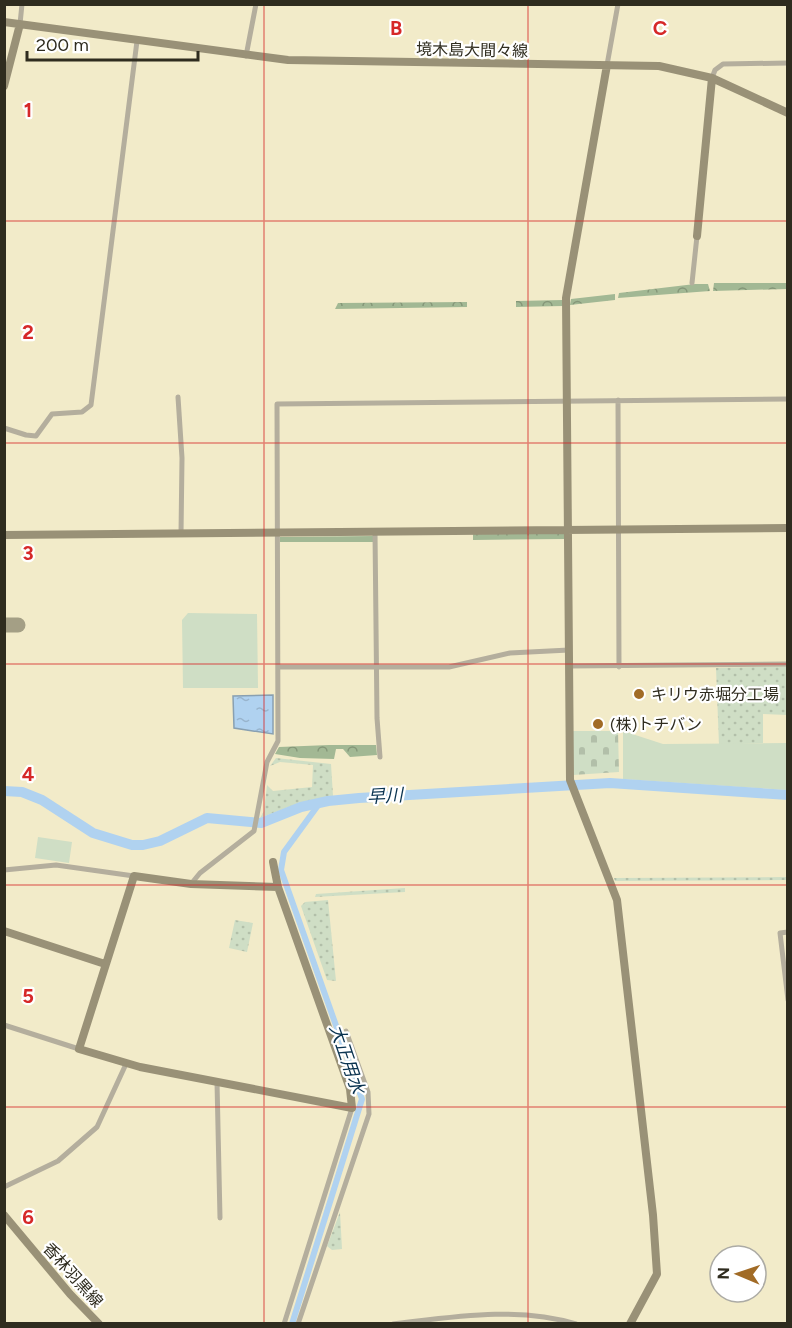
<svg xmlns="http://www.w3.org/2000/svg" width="792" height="1328" viewBox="0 0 792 1328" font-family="Figtree,'Noto Sans JP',sans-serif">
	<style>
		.grass { fill: url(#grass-dots) }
		.forest { fill: url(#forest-crowns) }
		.cemetery { fill: url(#cemetery-stones) }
		.green { fill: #cfdec5 }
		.water { fill: url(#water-ripples); stroke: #89a0b1; stroke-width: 1.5 }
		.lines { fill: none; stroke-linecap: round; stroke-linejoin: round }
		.canal { stroke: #b0d2f0; stroke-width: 6 }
		.river { stroke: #b0d2f0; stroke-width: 10 }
		.taxiway { stroke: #a49f85; stroke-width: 15 }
		.street { stroke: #b4ae9d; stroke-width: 5 }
		.secondary { stroke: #999177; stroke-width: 8 }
		.grid { fill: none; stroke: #d62828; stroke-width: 1.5; stroke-opacity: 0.55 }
		.poi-dot { fill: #a16b26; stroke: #fff; stroke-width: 2 }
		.labels { text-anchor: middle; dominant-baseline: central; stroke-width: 4.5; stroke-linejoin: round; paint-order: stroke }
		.street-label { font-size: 16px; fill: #2f2c1f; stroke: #fff }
		.poi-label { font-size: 16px; fill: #2f2c1f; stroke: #fff; text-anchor: start }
		.water-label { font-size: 18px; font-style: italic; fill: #0a3350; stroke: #fff }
		.grid-label { font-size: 20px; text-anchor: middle; font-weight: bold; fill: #d62828; stroke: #fff; stroke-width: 4.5; stroke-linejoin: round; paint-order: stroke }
	</style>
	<defs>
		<pattern id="grass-dots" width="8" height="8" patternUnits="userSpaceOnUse" patternTransform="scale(1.5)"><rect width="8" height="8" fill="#cfdec5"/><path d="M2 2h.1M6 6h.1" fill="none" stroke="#b2bfa9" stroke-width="1.8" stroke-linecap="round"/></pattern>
		<pattern id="forest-crowns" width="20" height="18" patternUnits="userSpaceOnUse" patternTransform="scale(1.5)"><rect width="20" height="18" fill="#a2b894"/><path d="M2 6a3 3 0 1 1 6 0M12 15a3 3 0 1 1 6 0" fill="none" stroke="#849678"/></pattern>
		<pattern id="cemetery-stones" width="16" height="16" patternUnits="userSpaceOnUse" patternTransform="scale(1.5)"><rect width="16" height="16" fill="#cfdec5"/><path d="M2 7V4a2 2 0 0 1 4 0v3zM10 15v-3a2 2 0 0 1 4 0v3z" fill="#b2bfa9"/></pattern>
		<pattern id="water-ripples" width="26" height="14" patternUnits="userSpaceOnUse" patternTransform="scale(1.5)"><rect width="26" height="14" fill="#b0d2f0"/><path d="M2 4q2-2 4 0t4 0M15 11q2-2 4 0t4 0" fill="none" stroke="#98b4cd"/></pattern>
	</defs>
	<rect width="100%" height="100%" fill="#f2ebc9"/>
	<!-- grass -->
	<path class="grass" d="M787 666V715L763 714V743L719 745 716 668Z
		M276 758 331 764 333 796 299 803 260 818 264 811 267 785 273 791 312 787 313 765 280 762 270 766Z
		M787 877V880L615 881 614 878Z
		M405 888V892L315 897 316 894Z
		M328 900 336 981 327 980 301 906 305 902Z
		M235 920 253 923 247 952 229 948Z
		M340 1212 342 1249 332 1250 327 1246Z"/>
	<!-- forest -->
	<path class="forest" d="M714 283H787V289L713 291Z
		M695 284H708L710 291 618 298 619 293Z
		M615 294V300L570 305 571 299Z
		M563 300V306L516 307V301Z
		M467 302V307L335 309 338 303Z
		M473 534H565V539L473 540Z
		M374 536V542H280V537Z
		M329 745H376L377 755 350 757 343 749H336L334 759 300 758 275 754 279 747Z"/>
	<!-- cemetery -->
	<path class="cemetery" d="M572 731H618L619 772 573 775Z"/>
	<!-- green -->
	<path class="green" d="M188 613 257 614 258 688H183L182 620Z
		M623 731 663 744 787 743V790L623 779Z
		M38 837 72 842 69 863 35 858Z"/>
	<!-- water -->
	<path class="water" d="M273 695V734L234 728 233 696Z"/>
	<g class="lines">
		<!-- canal -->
		<path class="canal" d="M292 1324 362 1099 281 870 284 852 319 804"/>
		<!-- river -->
		<path class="river" d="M4 791 22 792 42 800 93 833 132 845H143L160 841 207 818 261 823 301 807 328 801 359 798 610 783 788 795"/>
		<!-- taxiway -->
		<path class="taxiway" d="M4 625H18"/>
		<!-- street -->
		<path class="street" d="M20 24 22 4
			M246 56 256 4
			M607 65 618 4
			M712 78 715 70 723 64 788 63
			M692 283 697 236
			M178 397 182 458 181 534
			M618 400 619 667
			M4 428 26 435 36 436 52 414 82 412 91 405 137 41
			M375 532 377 718 380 757
			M569 666 788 664
			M278 667H449L510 653 569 650
			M4 870 56 865 134 876
			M191 884 200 873 254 831 267 762 278 741 277 404 788 399
			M788 932 780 933 788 1000
			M4 1025 79 1049
			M217 1082 220 1218
			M4 1187 58 1161 97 1127 126 1064
			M284 1324 352 1108
			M298 1324 369 1114 368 1092 346 1031
			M393 1324C453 1317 517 1306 576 1324"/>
		<!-- secondary -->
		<path class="secondary" d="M4 22 288 60 659 66 712 78 788 113
			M607 65 566 298 570 780 617 900 653 1215 657 1274 630 1324
			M4 86 20 24
			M697 236 712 78
			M4 535 788 528
			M273 862 278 887
			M134 876 191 884 278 887 350 1089 352 1108 140 1067 79 1049Z
			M4 931 105 964
			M4 1215 70 1294 99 1324"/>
	</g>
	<!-- grid -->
	<path class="grid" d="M264 4V1324M528 4V1324M4 221H788M4 443H788M4 664H788M4 885H788M4 1107H788"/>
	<!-- markers -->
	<g class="poi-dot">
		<circle cx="639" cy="694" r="6"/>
		<circle cx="598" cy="724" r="6"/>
	</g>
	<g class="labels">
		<!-- street labels -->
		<g class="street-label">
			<text transform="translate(472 50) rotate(1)">境木島大間々線</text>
			<text transform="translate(73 1275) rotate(48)">香林羽黒線</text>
		</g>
		<!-- poi labels -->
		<g class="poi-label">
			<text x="651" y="694">キリウ赤堀分工場</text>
			<text x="610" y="724">(株)トチバン</text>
		</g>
		<!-- water labels -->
		<g class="water-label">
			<text transform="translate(385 796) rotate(-3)">早川</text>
			<text transform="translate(347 1059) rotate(71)">大正用水</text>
		</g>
	</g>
	<g class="grid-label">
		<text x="396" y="35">B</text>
		<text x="660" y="35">C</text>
		<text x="28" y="117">1</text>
		<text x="28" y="339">2</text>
		<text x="28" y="560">3</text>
		<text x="28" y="781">4</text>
		<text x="28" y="1003">5</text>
		<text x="28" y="1224">6</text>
	</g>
	<!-- border -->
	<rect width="792" height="1328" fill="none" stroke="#2f2c1f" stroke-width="12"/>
	<!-- north arrow -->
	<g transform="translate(738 1274) rotate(272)"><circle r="28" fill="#ffffff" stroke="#acaba5" stroke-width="1.5"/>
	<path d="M0-4.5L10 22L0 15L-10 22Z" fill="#a16b26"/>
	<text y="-9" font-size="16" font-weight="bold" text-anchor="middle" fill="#2f2c1f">N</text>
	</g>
	<!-- scale -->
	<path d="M27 51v9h171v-9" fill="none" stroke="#2f2c1f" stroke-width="3"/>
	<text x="36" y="51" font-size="18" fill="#2f2c1f" stroke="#ffffff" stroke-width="4.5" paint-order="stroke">200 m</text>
</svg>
